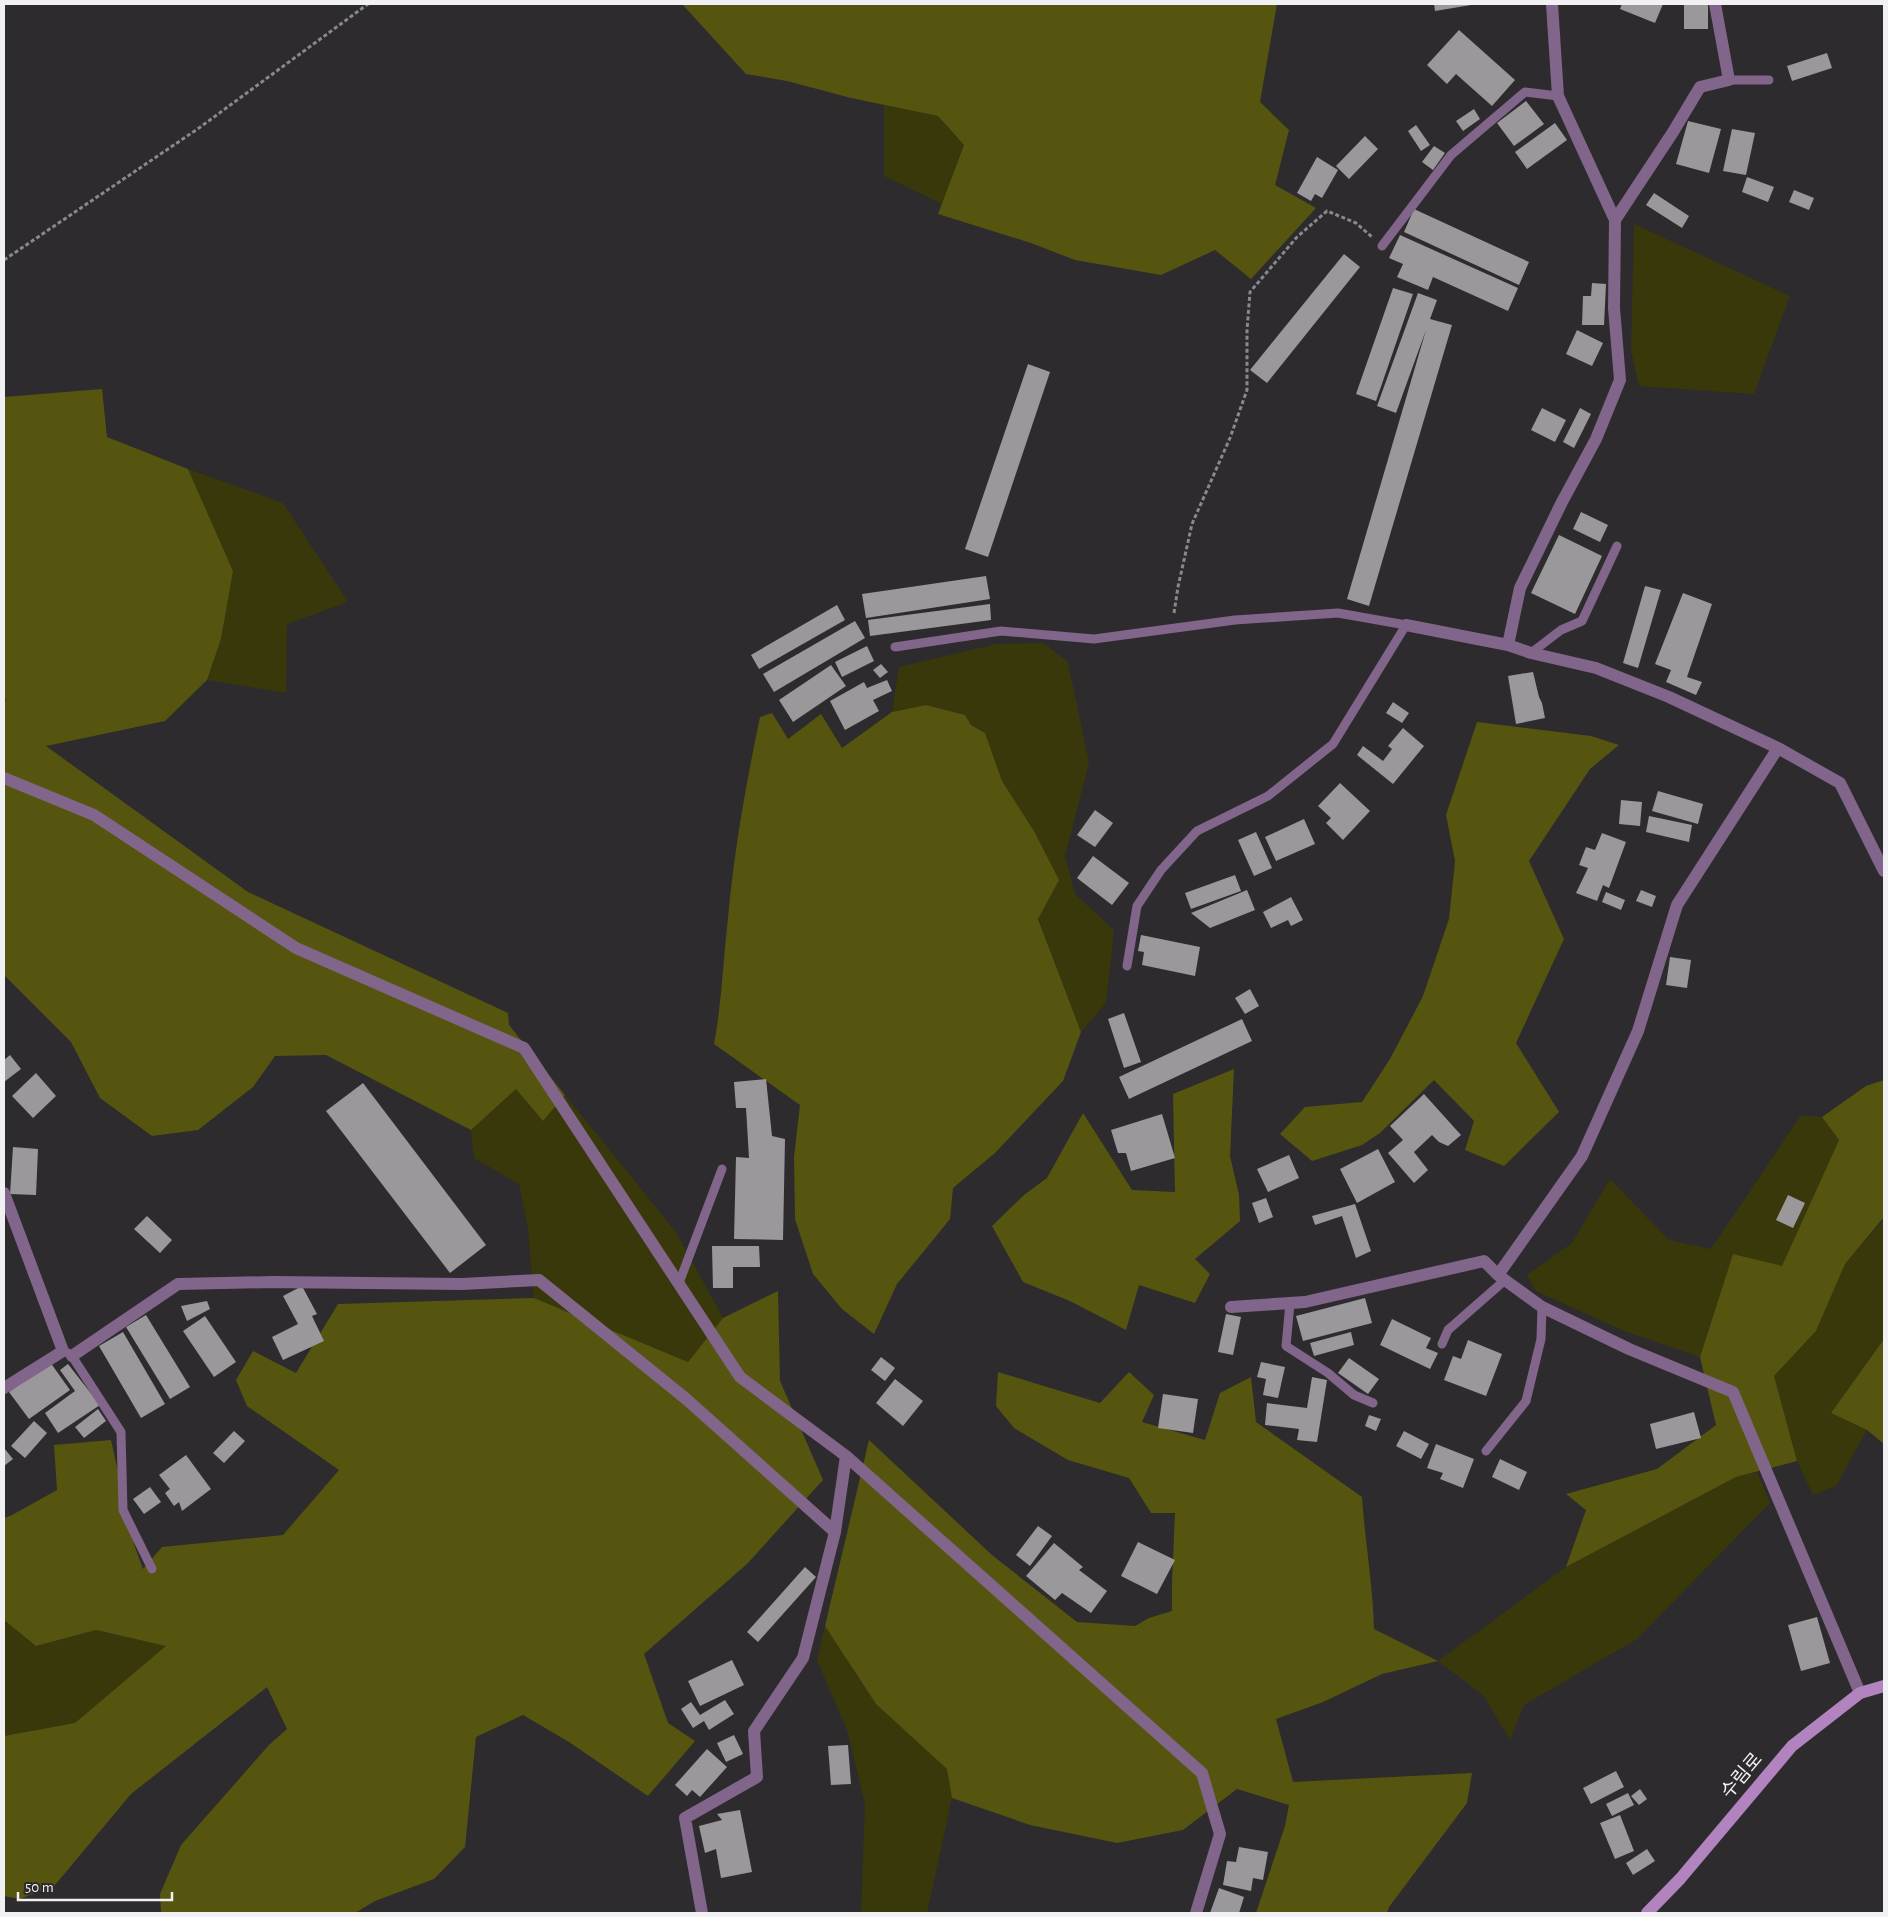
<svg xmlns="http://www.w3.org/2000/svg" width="1888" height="1917" viewBox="0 0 1888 1917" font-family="'Alegreya Sans','Noto Sans KR',sans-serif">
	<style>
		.green { fill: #39380a }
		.forest { fill: #55550f }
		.building { fill: #9a989b }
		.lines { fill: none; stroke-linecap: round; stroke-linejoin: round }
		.path { stroke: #89888a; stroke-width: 3; stroke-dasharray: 4 2.5; stroke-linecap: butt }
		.service { stroke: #81658a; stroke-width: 9 }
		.minor { stroke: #81658a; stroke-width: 12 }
		.secondary { stroke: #b184c0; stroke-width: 12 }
		.labels { text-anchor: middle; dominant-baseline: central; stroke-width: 5; stroke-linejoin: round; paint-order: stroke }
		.street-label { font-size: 19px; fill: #f1f0f2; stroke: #2d2b2d }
	</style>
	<rect width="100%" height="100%" fill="#2d2b2d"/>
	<!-- green -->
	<path class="green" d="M884 105 938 116 964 145 942 204 884 176Z
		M1634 224 1790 296 1754 394 1639 386 1631 351Z
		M188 469 283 503 348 602 287 624 286 693 207 680 221 639 233 571Z
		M1043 643 1068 662 1089 763 1065 856 1075 894 1114 930 1106 1003 1081 1032 1038 918 1034 831 1002 781 985 733 971 725 965 715 926 705 892 712 899 667 996 644Z
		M516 1089 543 1121 565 1095 676 1232 723 1318 688 1362 534 1298 528 1229 519 1184 474 1158 471 1130Z
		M1801 1115 1822 1117 1839 1140 1782 1267 1733 1254 1700 1357 1624 1331 1536 1291 1527 1275 1572 1243 1610 1179 1669 1240 1711 1249Z
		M1884 1219V1339L1831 1413 1867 1430 1836 1486 1813 1495 1797 1461 1774 1376 1816 1331 1845 1264Z
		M1757 1472 1770 1503 1637 1639 1524 1705 1510 1740 1483 1695 1438 1661 1566 1567 1736 1477Z
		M4 1620 36 1646 96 1630 167 1646 75 1723 4 1736Z
		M825 1626 876 1704 948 1769 952 1798 927 1913H861L865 1804 847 1730 817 1660Z"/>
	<!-- forest -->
	<path class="forest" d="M682 4H1277L1260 102 1289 130 1275 185 1316 208 1251 279 1215 250 1161 275 1075 260 1031 243 938 214 964 145 938 116 851 98 787 81 746 74Z
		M102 389 107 437 188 469 233 571 221 639 207 680 165 721 46 746 248 892 508 1013 509 1025 565 1095 543 1121 516 1089 471 1130 326 1055 275 1056 253 1087 198 1130 152 1136 100 1098 71 1042 4 975V704L6 699 4 697V397Z
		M926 705 965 715 971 725 985 733 1002 781 1034 831 1059 880 1038 919 1081 1032 1063 1081 995 1153 953 1188 950 1219 897 1284 874 1334 842 1309 813 1274 795 1219 794 1157 800 1105 714 1044C722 1002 723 960 728 918 734 851 746 784 760 717L772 713 788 739 821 714 842 748 892 712Z
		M1477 722 1591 736 1619 745 1590 769 1529 861 1564 939 1516 1043 1559 1112 1504 1166 1465 1150 1474 1121 1434 1080 1380 1133 1362 1145 1312 1161 1280 1134 1305 1107 1362 1102 1390 1059 1423 996 1449 919 1455 861 1446 815Z
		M1234 1069 1230 1156 1239 1195 1240 1221 1195 1259 1210 1274 1195 1303 1139 1285 1126 1330 1070 1301 1023 1282 992 1226 1024 1195 1047 1178 1083 1113 1132 1190 1175 1192 1173 1094Z
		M1884 1080V1217L1845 1264 1816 1331 1774 1376 1797 1461 1736 1477 1566 1567 1586 1510 1566 1494 1657 1469 1716 1425 1700 1357 1733 1254 1782 1266 1839 1140 1822 1117 1866 1086Z
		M778 1291 780 1381 823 1480 747 1564 644 1654 668 1723 695 1741 648 1796 569 1742 523 1715 476 1737 465 1847 434 1879 375 1901 355 1913H161L160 1894 181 1845 269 1745 287 1729 267 1687 131 1794 55 1885 20 1899 4 1896V1736L75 1723 166 1646 96 1630 36 1646 4 1620V1518L12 1515 57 1490 54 1445 111 1440 134 1544 143 1569 162 1547 283 1535 339 1470 247 1406 236 1380 253 1351 296 1373 338 1304 534 1298 688 1362 723 1318Z
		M1884 1339V1444L1867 1430 1831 1413Z
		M998 1372 1100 1403 1129 1372 1154 1395 1142 1422 1205 1440 1220 1393 1251 1377 1256 1422 1362 1497C1365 1541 1373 1585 1374 1629L1438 1661 1382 1674 1323 1702 1276 1719 1293 1782 1472 1773 1467 1803 1389 1907 1387 1913H1256L1285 1826 1289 1805 1237 1789 1183 1830 1117 1843 1030 1825 952 1798 947 1769 876 1704 825 1626 869 1440 992 1555 1077 1622 1135 1626 1149 1618 1172 1611V1583L1175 1513H1151L1129 1478 1068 1460 1014 1428 996 1406Z"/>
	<!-- building -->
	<path class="building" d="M1434 4H1471V5L1435 11Z
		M1622 4H1663L1655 23 1620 9Z
		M1684 4H1708V29H1684Z
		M1459 30 1515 80 1492 106 1456 74 1447 84 1427 65Z
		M1827 53 1832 68 1792 81 1787 66Z
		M1526 101 1544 124 1514 146 1497 123Z
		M1474 109 1480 119 1463 131 1456 121Z
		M1688 121 1721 129 1709 173 1676 164Z
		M1555 123 1567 140 1527 169 1515 152Z
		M1416 125 1430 145 1421 151 1408 131Z
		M1732 129 1755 133 1746 175 1723 171Z
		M1365 136 1378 149 1349 179 1336 166Z
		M1434 146 1445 153 1433 170 1422 162Z
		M1317 157 1338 170 1322 198 1315 194 1311 201 1297 193Z
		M1747 177 1774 187 1768 202 1742 192Z
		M1794 190 1814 198 1809 210 1789 202Z
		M1654 193 1689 216 1682 228 1646 205Z
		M1414 209 1529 262 1519 285 1404 232Z
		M1400 235 1518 288 1508 311 1433 277 1428 290 1397 277 1403 264 1389 258Z
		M1344 254 1360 267 1267 383 1250 370Z
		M1592 283 1606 284 1604 325H1582L1583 296H1591Z
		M1393 288 1413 294 1376 401 1356 394Z
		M1418 293 1437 300 1430 319 1452 325 1369 606 1347 599 1426 330 1396 413 1377 406Z
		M1577 330 1603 343 1592 366 1566 354Z
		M1028 364 1050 372 988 557 965 549Z
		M1542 408 1566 420 1555 442 1531 430Z
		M1580 408 1591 414 1574 448 1563 442Z
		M1581 512 1608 525 1600 542 1573 529Z
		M1559 535 1602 556 1575 614 1531 593Z
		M986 576 990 599 866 618 862 594Z
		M1645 586 1661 590 1638 668 1623 663Z
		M1683 593 1712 604 1687 677 1702 682 1696 695 1666 682 1671 670 1655 664Z
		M990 604 991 620 870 636 868 620Z
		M837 605 845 620 759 669 751 655Z
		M855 621 865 638 774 692 763 674Z
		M867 646 874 661 842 677 835 662Z
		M881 664 888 672 880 678 873 670Z
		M831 665 846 686 793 722 779 700Z
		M1533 672 1539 697 1542 703 1545 718 1516 724 1508 676Z
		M887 680 892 691 873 700 879 711 845 730 830 701 864 682 867 688Z
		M1393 702 1409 713 1402 723 1386 713Z
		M1403 728 1424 746 1393 784 1357 755 1363 746 1383 761 1392 749 1388 746Z
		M1340 783 1370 811 1343 840 1326 823 1331 818 1318 806Z
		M1658 791 1703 804 1698 824 1652 811Z
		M1621 800 1642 802 1640 826 1619 824Z
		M1095 810 1113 823 1095 847 1077 835Z
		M1649 816 1692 825 1689 842 1646 832Z
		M1304 819 1315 844 1276 861 1265 837Z
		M1256 832 1272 868 1254 876 1238 840Z
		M1602 833 1626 842 1609 888 1603 885 1597 901 1576 893 1588 868 1579 865 1586 847 1595 850Z
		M1093 856 1129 883 1112 905 1077 878Z
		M1235 875 1241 891 1191 909 1185 893Z
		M1247 890 1255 910 1210 928 1191 913Z
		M1641 890 1656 896 1652 907 1636 901Z
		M1606 892 1625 900 1621 910 1602 902Z
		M1291 897 1303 920 1291 926 1288 920 1271 928 1263 912Z
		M1141 935 1200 947 1195 976 1142 965 1144 952 1138 951Z
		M1670 957 1691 960 1687 988 1666 985Z
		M1250 989 1259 1006 1245 1014 1235 998Z
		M1124 1013 1141 1062 1124 1068 1108 1019Z
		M1242 1019 1252 1041 1129 1099 1119 1077Z
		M10 1055 21 1069 4 1082V1060Z
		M36 1073 56 1096 33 1118 12 1096Z
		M766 1079 772 1136 785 1139 783 1240 734 1239 736 1157 749 1158 746 1108H736L734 1082Z
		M363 1083 486 1245 450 1273 326 1111Z
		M1424 1094 1461 1135 1448 1146 1439 1142 1432 1135 1414 1152 1428 1170 1414 1183 1388 1153 1403 1140 1390 1126Z
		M1162 1114 1175 1158 1131 1171 1126 1153H1118L1111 1130Z
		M13 1147 38 1149 36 1195 10 1194Z
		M1378 1149 1395 1182 1357 1203 1340 1169Z
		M1289 1155 1299 1178 1268 1192 1257 1169Z
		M1788 1195 1805 1203 1793 1228 1776 1220Z
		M1266 1198 1273 1217 1259 1223 1252 1203Z
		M1355 1204 1371 1251 1356 1258 1342 1216 1315 1225 1312 1216Z
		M147 1216 172 1240 160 1253 134 1229Z
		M712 1246H759L760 1267H733V1288H713Z
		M302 1286 317 1314 312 1316 324 1341 283 1360 272 1337 298 1324 283 1296Z
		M1365 1298 1372 1323 1303 1341 1296 1316Z
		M207 1301 210 1309 187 1321 181 1306Z
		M1226 1314 1241 1317 1233 1355 1218 1352Z
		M146 1315 190 1387 170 1399 126 1327Z
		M205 1316 236 1362 214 1377 183 1331Z
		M1392 1319 1431 1338 1426 1348 1438 1353 1430 1369 1380 1345Z
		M123 1332 165 1404 141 1418 99 1346Z
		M1351 1332 1354 1345 1314 1356 1310 1343Z
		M1468 1340 1502 1354 1486 1396 1444 1380 1453 1356 1461 1359Z
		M881 1357 895 1368 885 1381 871 1370Z
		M1349 1358 1379 1379 1368 1394 1338 1373Z
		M50 1362 70 1390 29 1419 9 1392Z
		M1261 1362 1285 1367 1278 1398 1263 1395 1266 1379 1257 1377Z
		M68 1364 100 1405 58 1433 45 1413 75 1391 60 1370Z
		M1312 1377 1327 1380 1317 1442 1297 1440 1299 1429 1265 1425 1267 1403 1307 1408Z
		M895 1379 923 1401 903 1426 876 1403Z
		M1163 1394 1198 1399 1193 1433 1158 1428Z
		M98 1409 106 1421 84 1438 75 1427Z
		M1694 1412 1701 1438 1656 1449 1650 1424Z
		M1369 1415 1381 1419 1376 1431 1365 1426Z
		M34 1421 47 1433 25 1458 11 1446Z
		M234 1431 245 1441 224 1463 213 1453Z
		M1404 1431 1429 1444 1421 1459 1396 1446Z
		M1436 1444 1474 1459 1463 1488 1440 1479 1443 1473 1427 1468Z
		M4 1448 13 1459 4 1466Z
		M186 1455 211 1489 182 1511 179 1502 174 1506 165 1493 170 1489 159 1475Z
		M1500 1459 1527 1472 1519 1490 1492 1477Z
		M150 1487 161 1502 144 1514 133 1499Z
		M1038 1526 1052 1536 1030 1566 1016 1555Z
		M1138 1542 1175 1560 1157 1594 1121 1576Z
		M1054 1543 1083 1567 1079 1570 1107 1591 1091 1613 1062 1593 1055 1600 1026 1576Z
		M805 1567 816 1577 758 1642 747 1632Z
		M1817 1617 1830 1663 1801 1671 1788 1625Z
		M732 1660 744 1685 700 1706 688 1681Z
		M725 1700 734 1714 709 1730 704 1721 693 1728 681 1709 691 1702 700 1715Z
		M734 1735 743 1754 726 1762 717 1743Z
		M848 1745 851 1784 831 1785 828 1746Z
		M707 1749 727 1767 700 1797 692 1790 687 1796 675 1785Z
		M1616 1771 1624 1787 1591 1804 1583 1788Z
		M1640 1789 1647 1799 1639 1805 1631 1796Z
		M1628 1793 1634 1805 1612 1816 1606 1804Z
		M740 1810 752 1872 721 1878 716 1849 705 1853 699 1826 722 1820 717 1814Z
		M1620 1815 1634 1851 1615 1859 1600 1823Z
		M1239 1847 1268 1852 1263 1880 1253 1878 1251 1891 1223 1885 1227 1861 1236 1862Z
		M1647 1849 1655 1861 1633 1875 1626 1863Z
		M1219 1888 1244 1897 1239 1913H1210Z"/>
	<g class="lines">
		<!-- path -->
		<path class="path" d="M4 260 199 128 368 4
			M1174 613 1178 587 1192 524 1230 438 1247 390V330L1250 292 1297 237 1327 211 1356 223 1372 237"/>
		<!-- service -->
		<path class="service" d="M1729 80H1769
			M1382 246 1451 155 1525 92 1558 96
			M895 647 1001 631 1094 639 1235 620 1338 613 1406 625 1333 744 1268 796 1197 831 1161 870 1137 906 1127 966
			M1531 653 1561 630 1582 621 1617 546
			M679 1283 722 1169
			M1290 1303 1286 1346 1328 1373 1354 1395 1373 1403
			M1442 1344 1448 1330 1505 1280
			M68 1353 72 1356 121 1432 123 1510 152 1569
			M1486 1451 1526 1401 1541 1339 1542 1307"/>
		<!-- minor -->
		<path class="minor" d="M1615 220 1673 132 1700 87 1729 80 1715 4
			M1406 625 1508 645 1531 653 1596 668 1669 697 1778 748 1840 783 1884 871
			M1508 645 1520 588 1562 502 1596 439 1620 380 1614 308 1615 220 1558 96 1552 4
			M4 778 94 815 296 948 524 1048 740 1377 846 1456 1202 1773 1220 1834 1196 1913
			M4 1193 63 1351 4 1388
			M1498 1275 1582 1156 1638 1031 1677 905 1778 748
			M1231 1307 1305 1302 1484 1261 1498 1275 1542 1307 1629 1349 1733 1392 1860 1693
			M72 1356 178 1284 273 1282 462 1284 539 1280 685 1398 835 1532
			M702 1913 685 1818 757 1777 754 1731 803 1658 835 1532 846 1456"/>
		<!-- secondary -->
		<path class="secondary" d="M1647 1913 1680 1879 1792 1746 1860 1693 1884 1686"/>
	</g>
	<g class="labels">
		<!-- street labels -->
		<g class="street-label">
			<text transform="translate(1742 1776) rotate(-50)">수림로</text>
		</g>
	</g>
	<!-- border -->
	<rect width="1888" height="1917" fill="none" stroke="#f1f0f2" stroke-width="10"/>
	<!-- scale -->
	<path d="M18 1892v8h154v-8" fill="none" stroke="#f1f0f2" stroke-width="2.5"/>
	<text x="25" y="1892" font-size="15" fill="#f1f0f2" stroke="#2d2b2d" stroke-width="4" paint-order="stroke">50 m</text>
</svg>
